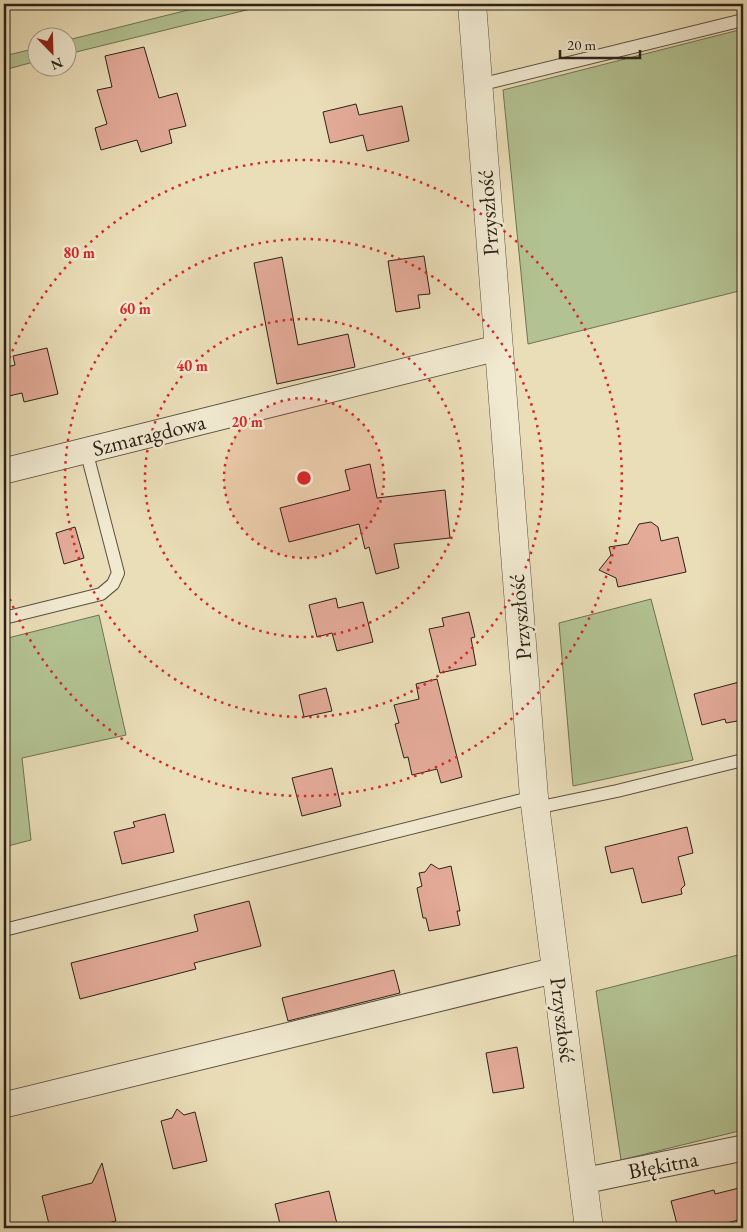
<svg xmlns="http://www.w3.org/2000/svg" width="747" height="1232" viewBox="0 0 747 1232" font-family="'EB Garamond',serif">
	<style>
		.green { fill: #b3c292; stroke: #6f7255 }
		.building { fill: #e4ab99; stroke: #2b2118 }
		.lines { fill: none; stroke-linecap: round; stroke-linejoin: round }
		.service-casing { stroke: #5b5040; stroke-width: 14 }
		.minor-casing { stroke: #5b5040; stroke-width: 27 }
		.tertiary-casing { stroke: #5b5040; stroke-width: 29 }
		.service { stroke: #f1ead1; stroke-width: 12 }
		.minor { stroke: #f1ead1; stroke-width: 25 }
		.tertiary { stroke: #f1ead1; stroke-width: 28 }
		.ring { fill: none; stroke: #d62828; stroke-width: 2.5; stroke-dasharray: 2.5 5 }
		.labels { text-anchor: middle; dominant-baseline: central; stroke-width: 5; stroke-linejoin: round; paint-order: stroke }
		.street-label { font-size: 22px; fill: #2b2118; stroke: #f1ead1 }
		.centre { fill: #d62828; stroke: #f1ead1; stroke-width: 2.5 }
		.ring-label { font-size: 15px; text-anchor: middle; font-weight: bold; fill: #d62828; stroke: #f1ead1; stroke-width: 5; stroke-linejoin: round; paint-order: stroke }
	</style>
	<rect width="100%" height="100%" fill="#eadeb8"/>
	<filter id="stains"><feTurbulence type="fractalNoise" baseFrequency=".004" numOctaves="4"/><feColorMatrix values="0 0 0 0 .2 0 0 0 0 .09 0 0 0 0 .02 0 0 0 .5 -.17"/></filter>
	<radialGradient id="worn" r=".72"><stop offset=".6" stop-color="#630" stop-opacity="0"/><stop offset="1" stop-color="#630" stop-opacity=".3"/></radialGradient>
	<!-- green -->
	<path class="green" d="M212 4H271L68 54V40Z
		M743 29V290L528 344 503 90Z
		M37 48V61L4 70V56Z
		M651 599 693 760 573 786 559 623Z
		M99 615 126 735 22 758 31 840 4 847V639Z
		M742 954 743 1130 621 1160 596 991Z"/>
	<!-- building -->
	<path class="building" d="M144 47 159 98 177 93 186 126 169 130 172 143 141 152 137 140 101 150 95 128 107 124 97 90 112 87 105 56Z
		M356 104 359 115 402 106 409 141 367 151 363 135 330 143 323 112Z
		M424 256 430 294 418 295 420 308 396 312 388 261Z
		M282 257 298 345 348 334 355 367 277 384 254 263Z
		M47 348 58 394 24 402 22 393 9 396 4 368 15 365 13 356Z
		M370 464 377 498 445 490 450 538 394 544 399 568 376 574 369 547 365 549 359 524 289 542 280 508 350 490 345 470Z
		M651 522 658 527 661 541 678 537 686 572 618 587 616 578 599 570 611 555 609 547 628 544 639 524Z
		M75 527 84 558 64 564 56 533Z
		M336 598 338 608 363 602 373 642 337 651 332 633 317 637 309 605Z
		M469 612 475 637 471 638 476 665 440 673 429 629 444 626 442 618Z
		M437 679 462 777 441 783 437 769 412 775 408 757 404 758 395 724 399 723 394 705 419 699 416 684Z
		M743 681V720L726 723 725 719 702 725 694 694Z
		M326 688 332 711 304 717 299 695Z
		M332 768 341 806 302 816 292 778Z
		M165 814 174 852 122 864 114 832 135 827 133 822Z
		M687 827 693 853 678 857 685 885 681 889 682 894 642 903 633 868 611 873 605 847Z
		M431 864 439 869 451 866 460 911H457L460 925 429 931 426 918H423L417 888 422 886 419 873 425 872Z
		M249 901 261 946 194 963 196 969 80 999 71 963 198 931 194 915Z
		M394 970 400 993 288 1021 282 998Z
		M517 1047 524 1088 493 1093 486 1053Z
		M177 1109 184 1115 195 1112 207 1161 173 1169 161 1121 172 1118Z
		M102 1163 116 1221 86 1228H50L42 1196 92 1183Z
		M743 1187V1219L722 1224 723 1228H678L671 1201 714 1190 715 1194Z
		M329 1191 338 1228H281L275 1204Z"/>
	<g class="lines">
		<!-- service casing -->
		<g class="service-casing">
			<path id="service" d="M479 85 743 20
				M4 618 101 594 113 584 118 573 86 450
				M536 808 617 791 743 760
				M4 930 534 797"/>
		</g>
		<!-- minor casing -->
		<g class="minor-casing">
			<path id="minor" d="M4 471 497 348
				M4 1105 556 970
				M583 1181 743 1148"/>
		</g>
		<!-- tertiary casing -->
		<g class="tertiary-casing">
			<path id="tertiary" d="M472 4 534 797 589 1228"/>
		</g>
		<!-- service -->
		<use href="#service" class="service"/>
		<!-- minor -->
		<use href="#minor" class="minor"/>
		<!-- tertiary -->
		<use href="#tertiary" class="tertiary"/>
	</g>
	<!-- distance rings -->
	<circle cx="304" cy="478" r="80" fill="#d62828" fill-opacity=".12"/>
	<g class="ring">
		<circle cx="304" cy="478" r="80"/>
		<circle cx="304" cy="478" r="159"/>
		<circle cx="304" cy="478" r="239"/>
		<path d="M4 372A318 318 0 1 1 4 584"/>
	</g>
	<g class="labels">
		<!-- street labels -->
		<g class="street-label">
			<text transform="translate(488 213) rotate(-94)">Przyszłość</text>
			<text transform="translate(149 435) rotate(-14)">Szmaragdowa</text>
			<text transform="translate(520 617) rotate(-95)">Przyszłość</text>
			<text transform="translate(563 1020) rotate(83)">Przyszłość</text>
			<text transform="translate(663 1165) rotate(-11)">Błękitna</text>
		</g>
	</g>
	<circle cx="304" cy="478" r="8" class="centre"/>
	<g class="ring-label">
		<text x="79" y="258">80 m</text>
		<text x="135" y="314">60 m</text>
		<text x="192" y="371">40 m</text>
		<text x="247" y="427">20 m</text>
	</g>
	<!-- margin -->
	<rect width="747" height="1232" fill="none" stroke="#eadeb8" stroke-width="20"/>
	<rect x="5" y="5" width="737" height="1222" fill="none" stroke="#2b2118" stroke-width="2.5"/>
	<rect x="10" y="10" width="727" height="1212" fill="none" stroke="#2b2118"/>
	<!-- north arrow -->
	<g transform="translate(52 52) rotate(157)"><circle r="24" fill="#f1ead1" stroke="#a29a87"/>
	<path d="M0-4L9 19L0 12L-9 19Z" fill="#8f2418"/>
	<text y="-8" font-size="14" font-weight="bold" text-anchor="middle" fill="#2b2118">N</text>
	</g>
	<!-- scale -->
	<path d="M560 50v8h80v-8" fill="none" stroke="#2b2118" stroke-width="2.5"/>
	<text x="567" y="50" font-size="15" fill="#2b2118" stroke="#f1ead1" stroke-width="4" paint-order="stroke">20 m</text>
	<rect width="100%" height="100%" filter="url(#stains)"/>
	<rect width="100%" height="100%" fill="url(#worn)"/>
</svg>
